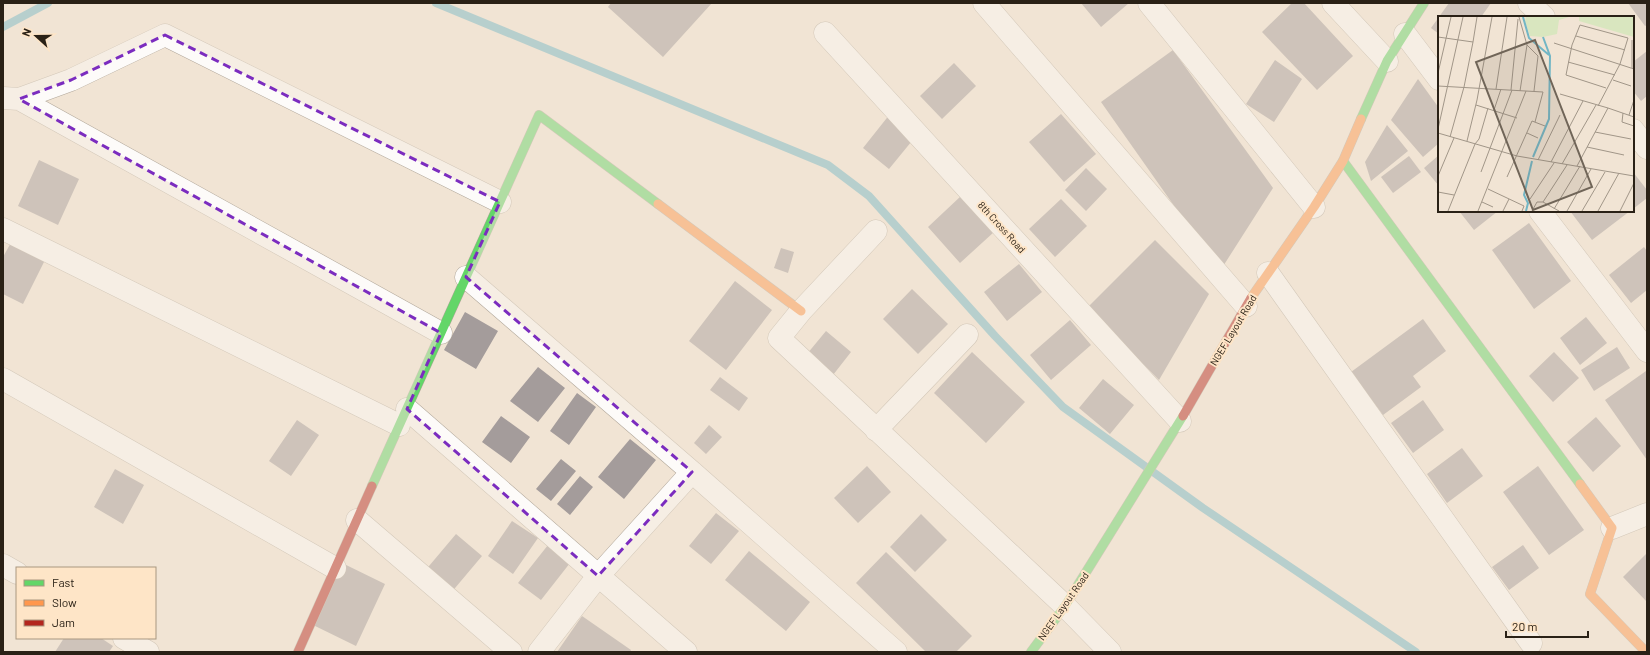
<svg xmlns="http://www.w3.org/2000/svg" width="1650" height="655" viewBox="0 0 1650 655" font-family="Barlow,sans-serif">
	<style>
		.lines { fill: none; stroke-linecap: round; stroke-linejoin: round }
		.stream { stroke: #72b6c5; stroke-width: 8 }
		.building { fill: #a49c9b }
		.street-casing { stroke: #b1a79a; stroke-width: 23 }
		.fast-casing { stroke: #b1a79a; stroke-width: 10 }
		.slow-casing { stroke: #b1a79a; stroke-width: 10 }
		.jam-casing { stroke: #b1a79a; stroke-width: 10 }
		.street { stroke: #fdfbf9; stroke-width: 22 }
		.fast { stroke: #63d668; stroke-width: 9 }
		.slow { stroke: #ff974d; stroke-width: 9 }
		.jam { stroke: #b3261e; stroke-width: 9 }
		.marked { fill: none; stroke: #7b2cbf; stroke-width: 3; stroke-dasharray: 8 5; stroke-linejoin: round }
		.labels { text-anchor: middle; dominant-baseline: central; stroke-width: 4; stroke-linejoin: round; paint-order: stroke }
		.street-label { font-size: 10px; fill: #2a2116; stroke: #fee5c7 }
		.inset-river { fill: none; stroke: #72b6c5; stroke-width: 2 }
		.inset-road { fill: none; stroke: #a19688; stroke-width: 1 }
		.view { fill: #706558; fill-opacity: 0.15; stroke: #706558; stroke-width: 2 }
		.inset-edge { fill: none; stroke: #2a2116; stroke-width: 2 }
	</style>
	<rect width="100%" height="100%" fill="#f1e4d4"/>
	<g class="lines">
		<!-- stream -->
		<path class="stream" d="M436 3 828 165 869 196 995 336 1063 407 1203 508 1416 652
			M3 27 48 3"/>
	</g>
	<!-- building -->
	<path class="building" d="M611 3H712L663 57 608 7Z
		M1081 3H1129L1101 27Z
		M1292 3H1304L1353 56 1317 90 1262 32Z
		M1449 3H1491L1481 17H1439V34L1431 28Z
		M1628 3H1647V25L1645 26Z
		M1173 50 1273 188 1220 271 1101 102Z
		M1647 51V96L1641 101 1633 91V62Z
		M1275 60 1302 79 1274 122 1246 104Z
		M954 63 976 86 942 119 920 96Z
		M1418 79 1439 108V143L1423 157 1391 120Z
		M890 114 916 136 889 169 863 148Z
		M1061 114 1096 154 1064 182 1029 142Z
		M1387 125 1408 151 1371 181 1365 162Z
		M1439 155V186L1424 168Z
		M1409 156 1421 172 1393 193 1381 177Z
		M39 160 79 179 58 225 18 206Z
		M1086 168 1107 189 1086 211 1065 190Z
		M1633 172 1647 190V198L1633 209Z
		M961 196 994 232 960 263 928 227Z
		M1061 199 1087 226 1055 257 1029 229Z
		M1459 211H1498L1474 230Z
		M1570 211H1630L1592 240Z
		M1529 223 1571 281 1534 309 1492 250Z
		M13 239 47 256 23 304 3 294V257Z
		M1155 240 1209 294 1159 380 1087 308Z
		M1644 247 1647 251V290L1631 303 1609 275Z
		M781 248 794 252 788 273 774 268Z
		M1019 264 1042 292 1007 321 984 292Z
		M735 281 772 310 726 370 689 341Z
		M912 289 948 324 918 354 883 319Z
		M465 312 498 331 476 369 444 350Z
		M1586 317 1607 343 1580 365 1560 338Z
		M1423 319 1446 351 1413 376 1421 387 1383 415 1351 372Z
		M1070 320 1091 345 1051 380 1030 355Z
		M826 331 851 352 833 375 807 354Z
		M1617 347 1630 368 1594 391 1581 370Z
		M972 352 1025 402 986 443 934 393Z
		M1554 352 1579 378 1553 402 1529 376Z
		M538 367 565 388 538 422 510 401Z
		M1646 371 1647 373V460L1605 400Z
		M720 377 748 398 739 411 710 390Z
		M1103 379 1134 405 1110 434 1079 408Z
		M577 393 596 407 569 445 550 431Z
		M1423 400 1444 430 1413 453 1391 423Z
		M501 416 530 437 511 463 482 442Z
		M1596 417 1621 446 1593 472 1567 442Z
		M297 420 319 435 291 476 269 461Z
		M709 425 722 437 706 454 694 443Z
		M630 439 656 460 624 499 598 477Z
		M1462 448 1483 476 1447 503 1427 474Z
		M561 459 576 471 551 501 536 489Z
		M867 466 891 492 858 523 834 498Z
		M1538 466 1584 530 1549 555 1503 492Z
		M115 469 144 485 123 524 94 507Z
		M580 476 593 487 570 515 557 504Z
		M716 513 739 531 711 564 689 546Z
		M921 514 947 540 915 572 890 547Z
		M512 521 538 538 513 574 488 556Z
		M456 534 482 556 450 594 424 572Z
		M548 545 570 563 541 600 518 583Z
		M1523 545 1539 568 1509 590 1492 567Z
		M749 551 810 602 786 631 725 580Z
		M886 552 972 636 956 652H926L856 583Z
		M1647 553V602L1623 577Z
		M340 562 385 584 356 646 311 624Z
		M582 616 631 650 630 652H557Z
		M64 638H101L113 646 109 652H55Z"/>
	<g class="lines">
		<!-- street casing -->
		<g class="street-casing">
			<path id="street" d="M984 3 1246 306
				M1149 3 1314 207
				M1333 3 1387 61
				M1529 3 1544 17
				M825 33 1180 421
				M1405 34 1439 79
				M3 98 19 99 71 80 165 35 500 202
				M19 99 441 333
				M1633 130 1647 148
				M1540 211 1647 351
				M3 229 399 425
				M876 231 801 311 779 338 1065 606 1110 652
				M1268 273 1531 643
				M466 277 692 472 896 652
				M3 379 335 568
				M407 409 686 652
				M876 430 967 335
				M357 520 511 652
				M1612 528 1647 514
				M3 565 17 573
				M124 638 148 652
				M539 652 598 576 692 472"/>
		</g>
		<!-- fast casing -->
		<g class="fast-casing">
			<path id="fast" d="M1361 119 1387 61 1424 3
				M1343 161 1580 484
				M372 486 539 115 658 204
				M1031 652 1065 606 1183 416"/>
		</g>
		<!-- slow casing -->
		<g class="slow-casing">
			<path id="slow" d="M658 204 801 311
				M1251 298 1314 207 1343 161 1361 119
				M1580 484 1612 528 1590 594 1646 652"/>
		</g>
		<!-- jam casing -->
		<g class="jam-casing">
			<path id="jam" d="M1183 416 1251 298
				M298 652 372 486"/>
		</g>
		<!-- street -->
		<use href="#street" class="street"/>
		<!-- fast -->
		<use href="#fast" class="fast"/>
		<!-- slow -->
		<use href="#slow" class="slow"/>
		<!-- jam -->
		<use href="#jam" class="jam"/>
	</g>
	<!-- marked area -->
	<path d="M0 0H1650V655H0ZM165 35 500 202 466 277 692 472 598 576 407 409 441 333 19 99 71 80Z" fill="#f1e4d4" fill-opacity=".55" fill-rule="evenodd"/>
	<path class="marked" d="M165 35 500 202 466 277 692 472 598 576 407 409 441 333 19 99 71 80Z"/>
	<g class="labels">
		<!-- street labels -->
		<g class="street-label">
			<text transform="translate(1002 227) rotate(48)">8th Cross Road</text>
			<text transform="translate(1233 330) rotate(-59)">NGEF Layout Road</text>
			<text transform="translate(1063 606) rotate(-55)">NGEF Layout Road</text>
		</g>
	</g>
	<!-- overview -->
	<g transform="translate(1438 16)">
		<rect width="196" height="196" fill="#f1e4d4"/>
		<path d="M88 1H131L121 4 119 18 105 21 92 20 87 5ZM141 1H196V21L141 5Z" fill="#d9e6bf"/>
		<path class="inset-river" d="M85 1 91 22 111 39M95 141 111 103 112 40 105 21M88 195 90 187 86 179 94 145"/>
		<path class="inset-road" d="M81 1 89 29 100 40 96 75M138 20 187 34M0 21 35 26 26 71 12 121M194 24V52M35 26 39 1M116 27 196 53M130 46 177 59M0 57 13 1M175 64 193 70M0 70 105 76 97 106M58 73 69 1M73 74 80 3M82 75 89 29M122 78 170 92 139 150M38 89 79 102M160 90 182 48 190 22 142 9 134 29 128 59 168 72M170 92 196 101M56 94 63 73M185 97 184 106 196 110M191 99 196 84M0 113 25 1M157 116 193 123M0 117 79 140 196 160M89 117 100 122M29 125 39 84 54 1M149 131 186 139M100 144 122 99M113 146 145 85M124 148 158 89M43 156 74 74M0 160 16 122M69 161 94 105 107 110M50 173 86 190 84 195M0 176 16 179M92 183 116 147M44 186 55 191M105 186 121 195M116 193 142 150M10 195 37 128 41 123 50 92M40 195 88 75M65 195 71 183M94 195 99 186H105L129 149M129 195 153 153M144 195 167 156M160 195 181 157M182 195 196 167"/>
		<path class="view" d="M97 24 154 171 95 194 38 46Z"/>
		<rect width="196" height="196" class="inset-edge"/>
	</g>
	<!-- border -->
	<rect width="1650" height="655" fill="none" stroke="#2a2116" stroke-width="8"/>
	<!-- legend -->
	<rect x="16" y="567" width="140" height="72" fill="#fee5c7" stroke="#a99780"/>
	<rect x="24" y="580" width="20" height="6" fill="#63d668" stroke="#a99780"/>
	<text x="52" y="587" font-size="12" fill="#2a2116">Fast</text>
	<rect x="24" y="600" width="20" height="6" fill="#ff974d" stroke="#a99780"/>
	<text x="52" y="607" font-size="12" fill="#2a2116">Slow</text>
	<rect x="24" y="620" width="20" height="6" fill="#b3261e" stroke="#a99780"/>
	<text x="52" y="627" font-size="12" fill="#2a2116">Jam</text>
	<!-- north arrow -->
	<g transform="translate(36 36) rotate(291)" stroke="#fee5c7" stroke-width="3" paint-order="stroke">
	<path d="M0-3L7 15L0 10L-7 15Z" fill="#2a2116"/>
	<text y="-6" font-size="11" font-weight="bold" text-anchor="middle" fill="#2a2116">N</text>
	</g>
	<!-- scale -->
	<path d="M1506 631v6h82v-6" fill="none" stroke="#2a2116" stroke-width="2"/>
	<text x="1512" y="631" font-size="12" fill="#2a2116" stroke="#fee5c7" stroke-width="3" paint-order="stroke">20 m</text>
</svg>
